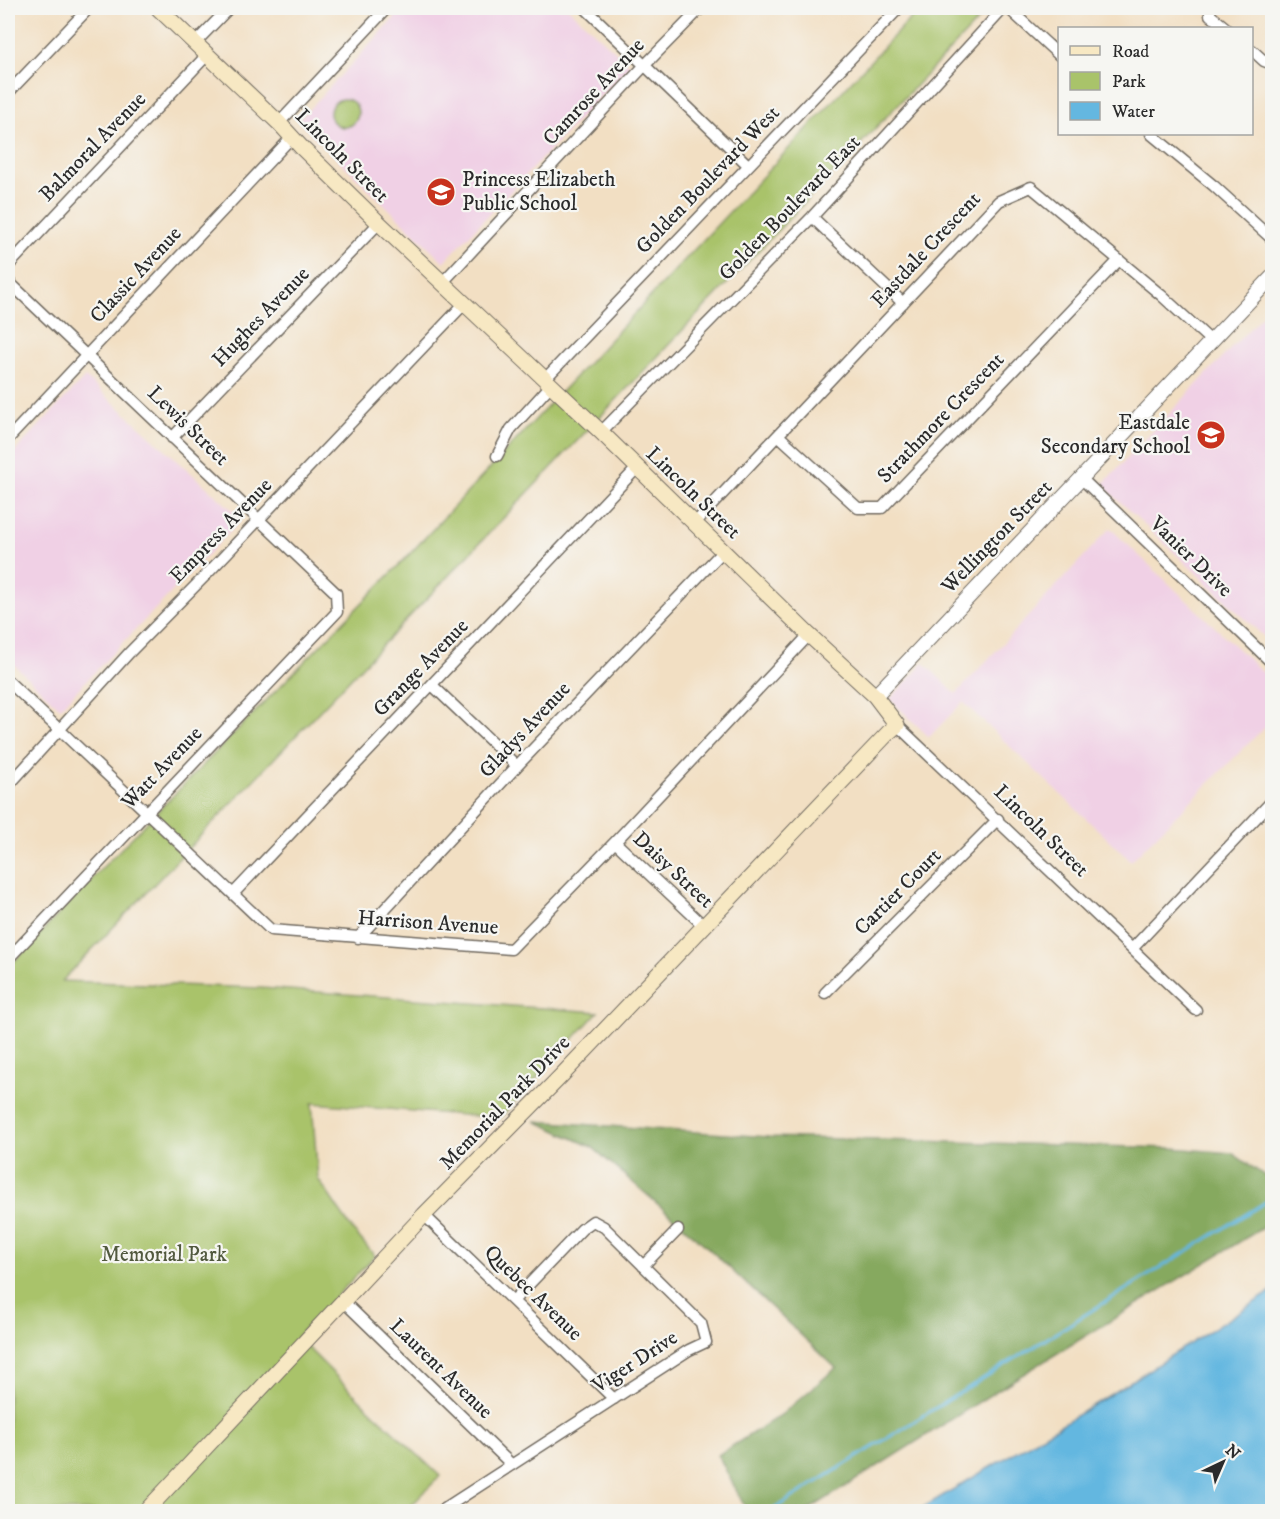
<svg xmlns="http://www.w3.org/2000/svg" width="1280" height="1519" viewBox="0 0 1280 1519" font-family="'IM FELL DW Pica',serif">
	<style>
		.built { fill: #f0d0e5 }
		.green { fill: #a9c36a; stroke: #6a774a; stroke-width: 1.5 }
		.forest { fill: #86a95e; stroke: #586a44; stroke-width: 1.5 }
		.water { fill: #64b7e0; stroke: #487186; stroke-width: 1.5 }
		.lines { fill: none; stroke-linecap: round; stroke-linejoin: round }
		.stream { stroke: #64b7e0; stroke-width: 3 }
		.minor-casing { stroke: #716a60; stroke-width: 13 }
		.tertiary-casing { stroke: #716a60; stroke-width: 16 }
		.secondary-casing { stroke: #716a60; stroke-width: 17 }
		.minor { stroke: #fff; stroke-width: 10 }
		.tertiary { stroke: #fff; stroke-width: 14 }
		.secondary { stroke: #f7e8c3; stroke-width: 15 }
		.labels { text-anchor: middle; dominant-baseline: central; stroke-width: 4.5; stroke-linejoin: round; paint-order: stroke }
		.street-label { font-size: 21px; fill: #2b2b2b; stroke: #f6f6f2 }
		.poi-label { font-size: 21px; fill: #2b2b2b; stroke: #f6f6f2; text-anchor: start }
		.park-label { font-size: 21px; fill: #51593e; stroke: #f6f6f2 }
	</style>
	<rect width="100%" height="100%" fill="#f6f6f2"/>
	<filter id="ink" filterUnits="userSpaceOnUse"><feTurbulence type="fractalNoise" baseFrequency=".0167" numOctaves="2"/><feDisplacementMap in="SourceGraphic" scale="12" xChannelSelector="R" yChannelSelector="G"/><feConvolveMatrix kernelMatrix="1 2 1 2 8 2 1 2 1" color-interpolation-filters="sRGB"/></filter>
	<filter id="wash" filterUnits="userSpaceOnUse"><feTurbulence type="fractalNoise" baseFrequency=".008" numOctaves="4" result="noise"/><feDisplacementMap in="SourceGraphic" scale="24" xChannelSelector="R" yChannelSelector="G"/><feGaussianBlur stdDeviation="1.35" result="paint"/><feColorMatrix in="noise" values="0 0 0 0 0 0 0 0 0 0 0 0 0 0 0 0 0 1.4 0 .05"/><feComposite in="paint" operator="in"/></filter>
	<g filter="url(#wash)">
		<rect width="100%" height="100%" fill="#f2dfc3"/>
		<!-- built -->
		<path class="built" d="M404 8H568L630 65 444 262 298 121Z
			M1272 305V644L1102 485Z
			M85 377 242 519 60 708 8 659V459Z
			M1110 528 1272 681V720L1131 861 963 702 929 737 890 699 924 663 956 694Z"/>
		<!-- green -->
		<path class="green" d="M920 8H990L62 981 261 988 598 1012 500 1118 312 1103 318 1179 352 1229 375 1256 297 1337 359 1399 440 1476 406 1511H8V968L104 866 406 558Z
			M330 113a14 14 0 1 1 28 0a14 14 0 1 1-28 0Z"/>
		<!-- forest -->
		<path class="forest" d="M535 1121 769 1137 1172 1148 1232 1153 1272 1181V1222L1012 1381 807 1511H747L718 1455 781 1415 836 1368 706 1246 592 1147Z"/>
		<!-- water -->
		<path class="water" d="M1272 1291V1511H917L1097 1403Z"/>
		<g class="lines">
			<!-- stream -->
			<path class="stream" d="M769 1512 1272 1198"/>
		</g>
	</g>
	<g filter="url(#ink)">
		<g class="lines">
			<!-- minor casing -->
			<g class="minor-casing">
				<path id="minor" d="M585 8 748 165
					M1008 8 1060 56
					M1210 8V15L1226 28
					M195 43 229 8
					M1252 50 1264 61 1272 64
					M8 93 89 8
					M279 123 387 8
					M1151 134 1214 186 1272 239
					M812 217 903 303
					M8 266 207 55
					M8 281 336 593 337 612 8 959
					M443 282 645 65 701 8
					M545 379 899 8
					M601 432 812 217 1004 8
					M778 435 858 508H882L1119 260
					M172 438 379 223
					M8 439 292 137
					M497 456 511 429 551 385
					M1082 479 1272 663
					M695 523 999 201 1031 187 1161 295 1211 341
					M8 681 271 930 511 949 615 842 809 635
					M432 685 517 766
					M897 725 1196 1010
					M8 786 129 653 207 574 464 304
					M615 842 704 926
					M233 894 637 468
					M358 938 517 766 723 551
					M1132 949 1272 801
					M825 993 998 819
					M424 1215 614 1399
					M643 1266 678 1230
					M343 1301 512 1465
					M439 1512 689 1350 706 1342 701 1323 604 1227 593 1221 582 1229 513 1301"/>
			</g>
			<!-- tertiary casing -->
			<g class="tertiary-casing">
				<path id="tertiary" d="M875 696 1272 277"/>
			</g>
			<!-- secondary casing -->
			<g class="secondary-casing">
				<path id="secondary" d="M145 1512 424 1215 561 1076 889 732 897 725 875 696 809 635 601 432 379 223 302 148 279 123 158 8"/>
			</g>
			<!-- minor -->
			<use href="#minor" class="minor"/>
			<!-- tertiary -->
			<use href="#tertiary" class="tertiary"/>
			<!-- secondary -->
			<use href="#secondary" class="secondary"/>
		</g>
	</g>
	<!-- icons -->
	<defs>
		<g id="school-disc" transform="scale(1.5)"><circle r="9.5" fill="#c8321e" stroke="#f6f6f2"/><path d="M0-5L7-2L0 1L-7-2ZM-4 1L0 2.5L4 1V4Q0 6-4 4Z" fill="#fff"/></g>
	</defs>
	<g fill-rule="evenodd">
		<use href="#school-disc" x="441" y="192"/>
		<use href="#school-disc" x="1211" y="435"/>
	</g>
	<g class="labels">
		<!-- street labels -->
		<g class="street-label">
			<text transform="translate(594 92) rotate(-47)">Camrose Avenue</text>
			<text transform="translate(93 147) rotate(-46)">Balmoral Avenue</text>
			<text transform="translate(342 156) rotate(45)">Lincoln Street</text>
			<text transform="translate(708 180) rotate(-46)">Golden Boulevard West</text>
			<text transform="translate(790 208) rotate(-46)">Golden Boulevard East</text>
			<text transform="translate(926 250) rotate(-47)">Eastdale Crescent</text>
			<text transform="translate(136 275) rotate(-47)">Classic Avenue</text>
			<text transform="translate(261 317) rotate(-46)">Hughes Avenue</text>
			<text transform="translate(941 418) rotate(-46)">Strathmore Crescent</text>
			<text transform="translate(188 426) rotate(44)">Lewis Street</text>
			<text transform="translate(693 493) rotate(44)">Lincoln Street</text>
			<text transform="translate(221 531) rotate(-46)">Empress Avenue</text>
			<text transform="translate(997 537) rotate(-46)">Wellington Street</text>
			<text transform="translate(1191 557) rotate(44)">Vanier Drive</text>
			<text transform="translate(421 668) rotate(-46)">Grange Avenue</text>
			<text transform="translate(525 730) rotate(-47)">Gladys Avenue</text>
			<text transform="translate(162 768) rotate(-46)">Watt Avenue</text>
			<text transform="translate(1041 831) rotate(44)">Lincoln Street</text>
			<text transform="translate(673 870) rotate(43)">Daisy Street</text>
			<text transform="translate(898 892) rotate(-45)">Cartier Court</text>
			<text transform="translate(428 923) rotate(4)">Harrison Avenue</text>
			<text transform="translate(505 1103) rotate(-46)">Memorial Park Drive</text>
			<text transform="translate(533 1293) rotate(44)">Quebec Avenue</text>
			<text transform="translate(635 1362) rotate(-33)">Viger Drive</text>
			<text transform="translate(441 1369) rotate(44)">Laurent Avenue</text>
		</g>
		<!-- poi labels -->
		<g class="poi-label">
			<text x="462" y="180">Princess Elizabeth<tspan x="462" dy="24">Public School</tspan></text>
			<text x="1190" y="423" text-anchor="end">Eastdale<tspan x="1190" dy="24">Secondary School</tspan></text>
		</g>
		<!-- park labels -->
		<g class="park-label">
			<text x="164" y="1255">Memorial Park</text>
		</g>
	</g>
	<!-- margin -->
	<rect width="1280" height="1519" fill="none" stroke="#f6f6f2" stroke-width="30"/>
	<!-- legend -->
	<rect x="1058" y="27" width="195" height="108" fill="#f6f6f2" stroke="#a5a5a2" stroke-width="1.5"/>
	<rect x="1070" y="46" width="30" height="9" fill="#f7e8c3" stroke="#a5a5a2" stroke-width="1.5"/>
	<text x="1112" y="57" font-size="18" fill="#2b2b2b">Road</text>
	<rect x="1070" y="72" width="30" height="18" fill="#a9c36a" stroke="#a5a5a2" stroke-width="1.5"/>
	<text x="1112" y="87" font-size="18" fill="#2b2b2b">Park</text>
	<rect x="1070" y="102" width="30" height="18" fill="#64b7e0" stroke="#a5a5a2" stroke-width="1.5"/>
	<text x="1112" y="117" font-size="18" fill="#2b2b2b">Water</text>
	<!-- north arrow -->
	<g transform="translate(1223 1462) rotate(44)" stroke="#f6f6f2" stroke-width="4.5" paint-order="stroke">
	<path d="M0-4.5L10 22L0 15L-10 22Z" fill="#2b2b2b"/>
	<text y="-9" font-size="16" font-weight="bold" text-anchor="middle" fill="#2b2b2b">N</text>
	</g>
</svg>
